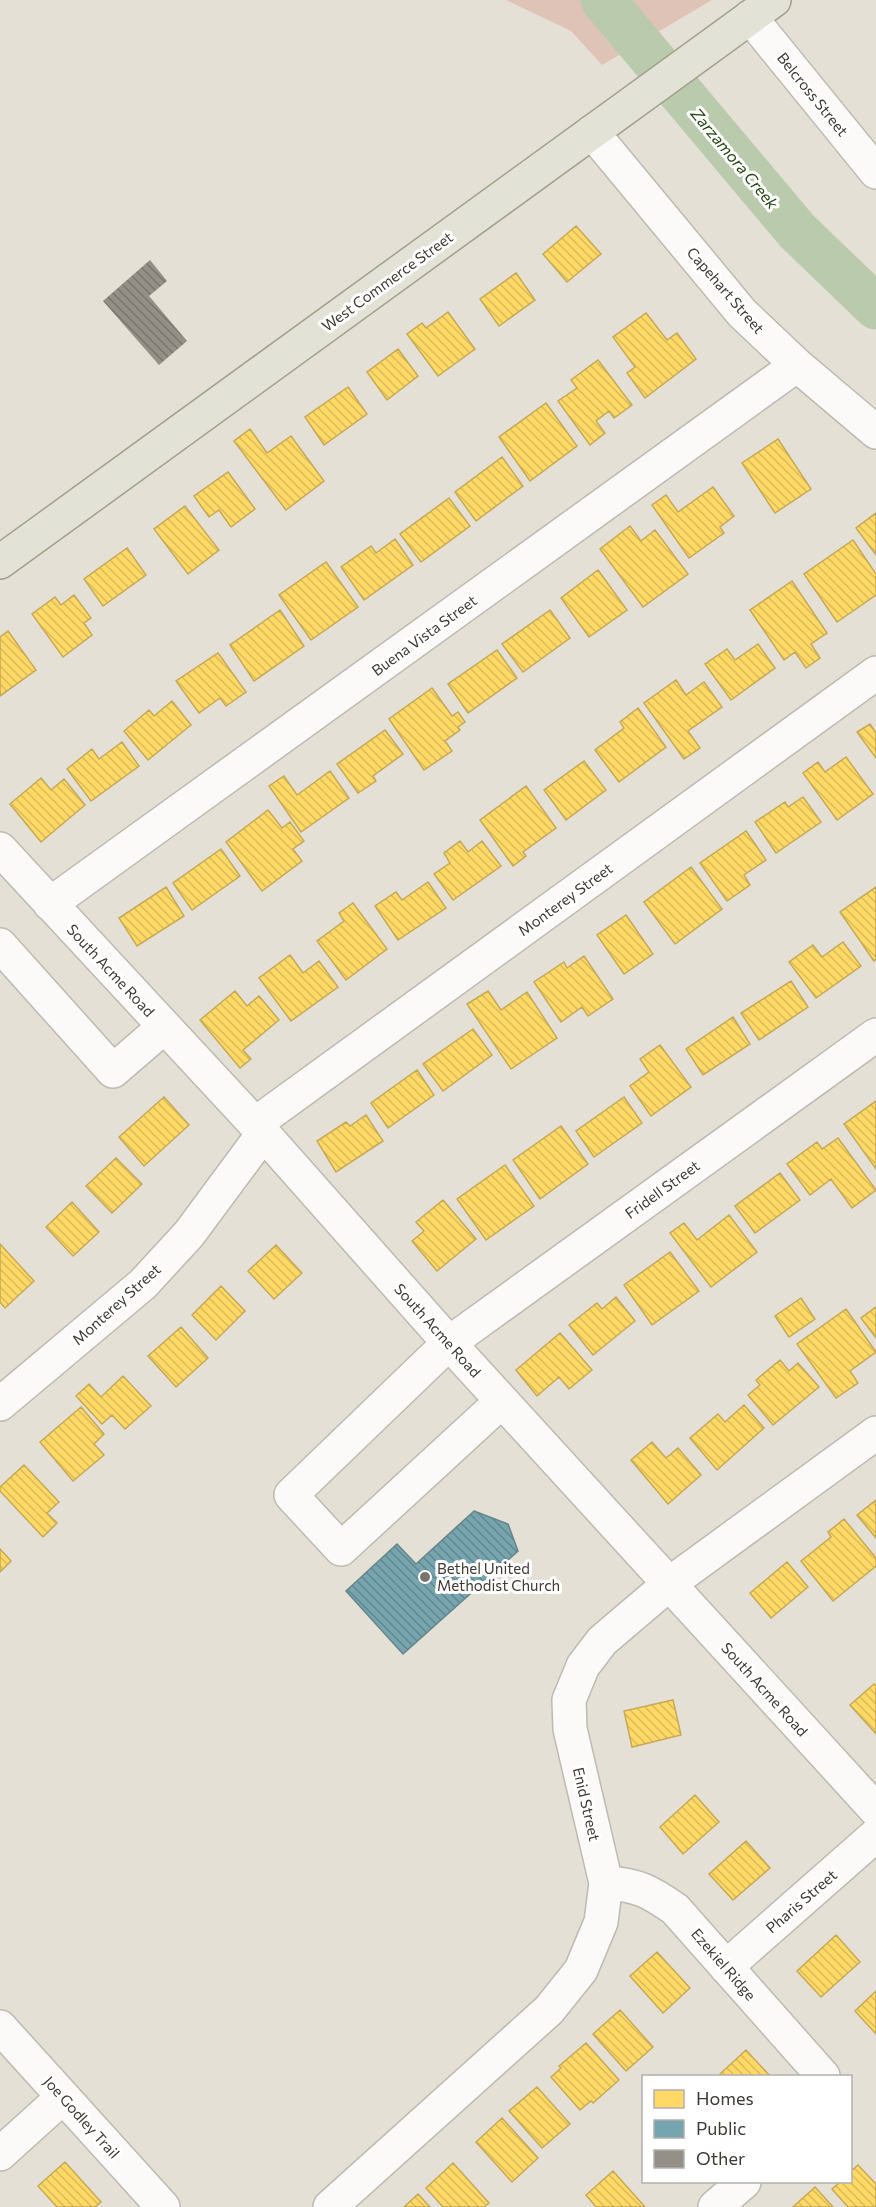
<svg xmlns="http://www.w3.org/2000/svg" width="876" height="2207" viewBox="0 0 876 2207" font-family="Commissioner,sans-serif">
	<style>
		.grass { fill: #e0c3b7 }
		.homes { fill: url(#homes-back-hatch); stroke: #c5a956; stroke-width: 1.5 }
		.public { fill: url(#public-back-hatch); stroke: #65858a; stroke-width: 1.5 }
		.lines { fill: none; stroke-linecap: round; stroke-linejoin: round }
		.river { stroke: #b9cbac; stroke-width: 45 }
		.building { fill: url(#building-back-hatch) }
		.minor-casing { stroke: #bdbab1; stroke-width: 36 }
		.major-casing { stroke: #a2a08a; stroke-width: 36 }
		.minor { stroke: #fbfaf9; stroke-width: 33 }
		.major { stroke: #e2e2d7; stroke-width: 33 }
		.poi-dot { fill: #78746b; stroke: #fff; stroke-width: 2 }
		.labels { text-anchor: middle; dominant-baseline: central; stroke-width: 6; stroke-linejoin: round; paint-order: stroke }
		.street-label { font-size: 15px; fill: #3d3a32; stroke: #fff }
		.poi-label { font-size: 15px; fill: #3d3a32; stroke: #fff; text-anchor: start }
		.water-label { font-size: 16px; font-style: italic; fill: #234711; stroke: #fff }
	</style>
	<defs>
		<pattern id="homes-back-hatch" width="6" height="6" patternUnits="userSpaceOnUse" patternTransform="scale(1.5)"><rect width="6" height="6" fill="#ffd966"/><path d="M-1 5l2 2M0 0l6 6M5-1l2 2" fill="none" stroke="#dbbb59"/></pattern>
		<pattern id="public-back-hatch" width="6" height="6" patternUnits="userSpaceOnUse" patternTransform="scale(1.5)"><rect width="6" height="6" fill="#76a5af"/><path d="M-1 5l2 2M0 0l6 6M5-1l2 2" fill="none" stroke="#62878f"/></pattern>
		<pattern id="building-back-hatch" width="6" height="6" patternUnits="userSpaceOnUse" patternTransform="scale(1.5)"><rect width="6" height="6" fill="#948f87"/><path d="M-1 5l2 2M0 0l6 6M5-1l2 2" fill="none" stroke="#7a766f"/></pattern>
	</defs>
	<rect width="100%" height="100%" fill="#e5e0d5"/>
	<!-- grass -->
	<path class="grass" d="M506 0H712L602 65 571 31Z"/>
	<!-- homes -->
	<path class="homes" d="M576 226 601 254 567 282 543 254Z
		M516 273 535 300 499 326 480 299Z
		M448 312 475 349 438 376 407 334 422 323 426 328Z
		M646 313 667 340 677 333 696 359 645 398 627 373 635 367 613 337Z
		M398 349 418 376 387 400 367 372Z
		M598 360 632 405 614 418 609 411 596 421 605 433 590 445 558 401 577 388 571 380Z
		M348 387 367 414 324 445 305 417Z
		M546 403 577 446 530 481 499 437Z
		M250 429 267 453 291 436 324 481 286 510 234 441Z
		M778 439 811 489 775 513 742 463Z
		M502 457 523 486 476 521 455 492Z
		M228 472 255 509 231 527 219 510 209 517 194 496Z
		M713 487 734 516 720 527 724 533 689 558 652 505 666 495 678 512Z
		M449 498 470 526 421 562 400 534Z
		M185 506 219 550 188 574 154 529Z
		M876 513V555L856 528Z
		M630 526 641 541 655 530 688 574 643 607 600 549Z
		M395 539 413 565 364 600 341 567 371 546 376 553Z
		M853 540 876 574V595L837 622 804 574Z
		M127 548 146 575 103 606 84 579Z
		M326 562 358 607 311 640 279 595Z
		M598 570 627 610 589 637 561 598Z
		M792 581 827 633 811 644 820 658 806 668 795 652 784 660 750 610Z
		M74 595 91 618 84 623 92 635 63 657 32 614 55 597 61 605Z
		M280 610 304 646 254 681 230 645Z
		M550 610 570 638 523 672 502 644Z
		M8 631 36 670 0 696V637Z
		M758 644 775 668 731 700 705 664 727 649 735 660Z
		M497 650 517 678 468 713 448 684Z
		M218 653 246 692 226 706 220 698 199 713 176 681Z
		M676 680 686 695 704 682 722 707 688 731 700 748 684 759 644 703Z
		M432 688 452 716 458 712 465 722 458 727 460 730 445 741 452 751 424 770 389 719Z
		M172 701 191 725 148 760 124 731 149 710 154 716Z
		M638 708 666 747 619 782 595 750 624 728 620 722Z
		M870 724 876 733V758L857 732Z
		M385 730 403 754 373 776 376 781 358 793 337 764Z
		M122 742 139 766 91 801 67 769 92 749 99 759Z
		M846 757 873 794 837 820 803 773 818 762 825 772Z
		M584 761 606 790 566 820 544 790Z
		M330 771 349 798 301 832 269 786 284 776 297 795Z
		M41 778 51 790 64 779 85 805 41 842 10 804Z
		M526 786 556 828 523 852 526 856 513 866 480 820Z
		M803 797 821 822 776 853 755 822 785 802 788 807Z
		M268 810 282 828 290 822 304 841 293 849 302 861 262 891 226 842Z
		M746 831 766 860 744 875 750 885 727 901 700 863Z
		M460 841 468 852 482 841 501 866 453 900 434 874 450 863 444 853Z
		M221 849 240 876 192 910 173 883Z
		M691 867 722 909 675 944 644 902Z
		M428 882 446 908 398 940 375 906 396 892 402 900Z
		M166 887 184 916 137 946 119 918Z
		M876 887V959L874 961 840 912Z
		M353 903 387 949 346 980 317 941 344 921 339 913Z
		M626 915 653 954 624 974 597 935Z
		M843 942 861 966 816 998 789 962 813 945 822 957Z
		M290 955 303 973 319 961 338 987 291 1021 259 978Z
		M584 956 613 999 588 1016 582 1007 561 1022 534 982 564 962 567 968Z
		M791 981 808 1007 759 1040 741 1013Z
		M235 991 247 1006 259 996 279 1020 243 1050 251 1059 240 1068 200 1020Z
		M488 991 501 1010 527 992 557 1038 511 1069 467 1004Z
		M733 1017 750 1044 703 1075 686 1049Z
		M473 1029 492 1055 443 1091 423 1064Z
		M660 1045 691 1087 651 1116 630 1086 649 1072 640 1059Z
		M417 1070 434 1095 388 1128 371 1103Z
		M164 1097 189 1125 144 1166 119 1137Z
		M624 1097 642 1123 594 1157 576 1131Z
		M876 1101V1169L844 1124Z
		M366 1115 383 1141 336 1172 317 1141 346 1122 350 1126Z
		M561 1126 588 1164 540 1199 513 1160Z
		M838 1138 876 1190 852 1208 831 1179 810 1195 787 1164 817 1142 822 1149Z
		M116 1158 142 1184 112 1213 86 1186Z
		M505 1165 534 1206 486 1240 457 1199Z
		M780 1173 800 1200 755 1233 735 1206Z
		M443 1200 476 1239 437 1271 412 1241 424 1231 416 1222Z
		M72 1202 99 1232 73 1256 46 1227Z
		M729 1215 757 1252 711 1287 670 1233 684 1223 697 1240Z
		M0 1244 34 1281 5 1308 0 1302Z
		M276 1245 302 1273 274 1299 248 1271Z
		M670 1252 699 1291 652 1325 624 1285Z
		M221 1286 245 1311 216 1340 192 1315Z
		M616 1297 635 1321 593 1355 569 1325 597 1303 602 1309Z
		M801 1298 815 1319 789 1337 775 1316Z
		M876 1307V1338L861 1318Z
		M846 1309 876 1352 850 1371 858 1383 836 1398 797 1344Z
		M181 1327 208 1358 176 1387 148 1356Z
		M560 1333 592 1370 569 1389 559 1377 537 1396 516 1370Z
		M780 1360 789 1371 798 1363 819 1387 773 1425 748 1395 760 1385 756 1380Z
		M123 1376 151 1406 125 1429 112 1415 102 1424 76 1396 89 1384 101 1397Z
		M744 1405 764 1428 717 1470 690 1438 718 1414 725 1422Z
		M81 1407 104 1434 94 1444 104 1455 73 1481 40 1442Z
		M652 1442 666 1458 678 1448 701 1475 668 1504 631 1460Z
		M24 1465 59 1502 47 1513 57 1523 43 1537 0 1491V1487Z
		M876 1500V1538L857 1515Z
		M844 1519 876 1558V1566L833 1601 801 1561 831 1537 828 1532Z
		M0 1549 11 1561 0 1572Z
		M787 1562 808 1587 771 1618 750 1593Z
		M874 1684 876 1686V1734L850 1705Z
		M673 1700 681 1735 632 1747 624 1711Z
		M695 1795 719 1822 683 1854 660 1827Z
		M746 1841 770 1868 733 1900 709 1874Z
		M836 1935 860 1962 821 1997 797 1971Z
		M657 1952 690 1988 663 2013 630 1976Z
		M876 1991V2034L855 2011Z
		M620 2010 653 2047 626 2071 593 2034Z
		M586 2043 619 2080 593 2103 591 2101 580 2110 551 2077 561 2068 559 2066Z
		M746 2050 770 2076H722L720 2074Z
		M537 2087 570 2124 542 2148 509 2111Z
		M502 2118 538 2158 512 2182 476 2142Z
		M65 2162 101 2202 95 2207H57L38 2186Z
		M453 2163 489 2203 484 2207H443L426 2188Z
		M858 2165 876 2184V2207H848L832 2189 840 2182H850V2172Z
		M613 2171 645 2207H596L586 2195Z
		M815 2187 833 2207H793Z
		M418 2194 430 2207H404Z"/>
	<!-- public -->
	<path class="public" d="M474 1511 508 1524 518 1551 403 1654 346 1591 397 1544 416 1564Z"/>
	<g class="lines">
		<!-- river -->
		<path class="river" d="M603 0 797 231 876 307"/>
	</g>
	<!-- building -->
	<path class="building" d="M150 260 167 281 149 296 187 341 159 365 103 301Z"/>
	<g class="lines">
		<!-- minor casing -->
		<g class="minor-casing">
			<path id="minor" d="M750 17 876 172
				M592 132 742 313 797 365 876 432
				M0 849 255 1124 449 1343 876 1810
				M50 904 797 365
				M0 945 113 1071 164 1027
				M255 1124 876 673
				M502 1401 341 1549 291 1495 449 1343 876 1035
				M0 1404 143 1284 189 1234 263 1134
				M606 1883C638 1885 649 1891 675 1909L823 2076
				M726 1967 876 1835
				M0 2027 163 2207
				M0 2154 63 2097
				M330 2207 549 2010 581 1970 601 1922 606 1883 570 1729 569 1700 583 1666 602 1641 669 1584 876 1433
				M715 2207 744 2182"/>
		</g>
		<!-- major casing -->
		<g class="major-casing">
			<path id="major" d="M0 562 774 0"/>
		</g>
		<!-- minor -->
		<use href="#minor" class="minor"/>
		<!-- major -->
		<use href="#major" class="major"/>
	</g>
	<!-- markers -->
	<circle class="poi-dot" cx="425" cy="1577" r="6"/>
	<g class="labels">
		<!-- street labels -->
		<g class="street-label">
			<text transform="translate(813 94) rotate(51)">Belcross Street</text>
			<text transform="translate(387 281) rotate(-36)">West Commerce Street</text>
			<text transform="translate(726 290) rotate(49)">Capehart Street</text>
			<text transform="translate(424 635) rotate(-36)">Buena Vista Street</text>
			<text transform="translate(565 899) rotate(-36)">Monterey Street</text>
			<text transform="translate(111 970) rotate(47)">South Acme Road</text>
			<text transform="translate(662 1189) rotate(-36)">Fridell Street</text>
			<text transform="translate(116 1304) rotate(-42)">Monterey Street</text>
			<text transform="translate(438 1330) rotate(48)">South Acme Road</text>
			<text transform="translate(765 1689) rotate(48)">South Acme Road</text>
			<text transform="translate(587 1804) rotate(77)">Enid Street</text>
			<text transform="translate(801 1901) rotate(-41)">Pharis Street</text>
			<text transform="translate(724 1964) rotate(49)">Ezekiel Ridge</text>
			<text transform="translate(82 2117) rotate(48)">Joe Godley Trail</text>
		</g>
		<!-- poi labels -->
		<g class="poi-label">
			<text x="437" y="1568">Bethel United<tspan x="437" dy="17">Methodist Church</tspan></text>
		</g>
		<!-- water labels -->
		<g class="water-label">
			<text transform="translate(735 158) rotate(50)">Zarzamora Creek</text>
		</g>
	</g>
	<!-- legend -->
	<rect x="642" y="2075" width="210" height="108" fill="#ffffff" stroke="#b1b0ad" stroke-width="1.5"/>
	<rect x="654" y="2090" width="30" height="18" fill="#ffd966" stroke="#b1b0ad" stroke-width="1.5"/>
	<text x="696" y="2105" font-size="18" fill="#3d3a32">Homes</text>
	<rect x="654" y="2120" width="30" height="18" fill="#76a5af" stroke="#b1b0ad" stroke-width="1.5"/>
	<text x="696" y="2135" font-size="18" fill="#3d3a32">Public</text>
	<rect x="654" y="2150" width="30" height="18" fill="#948f87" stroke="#b1b0ad" stroke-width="1.5"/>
	<text x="696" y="2165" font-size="18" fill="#3d3a32">Other</text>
</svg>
